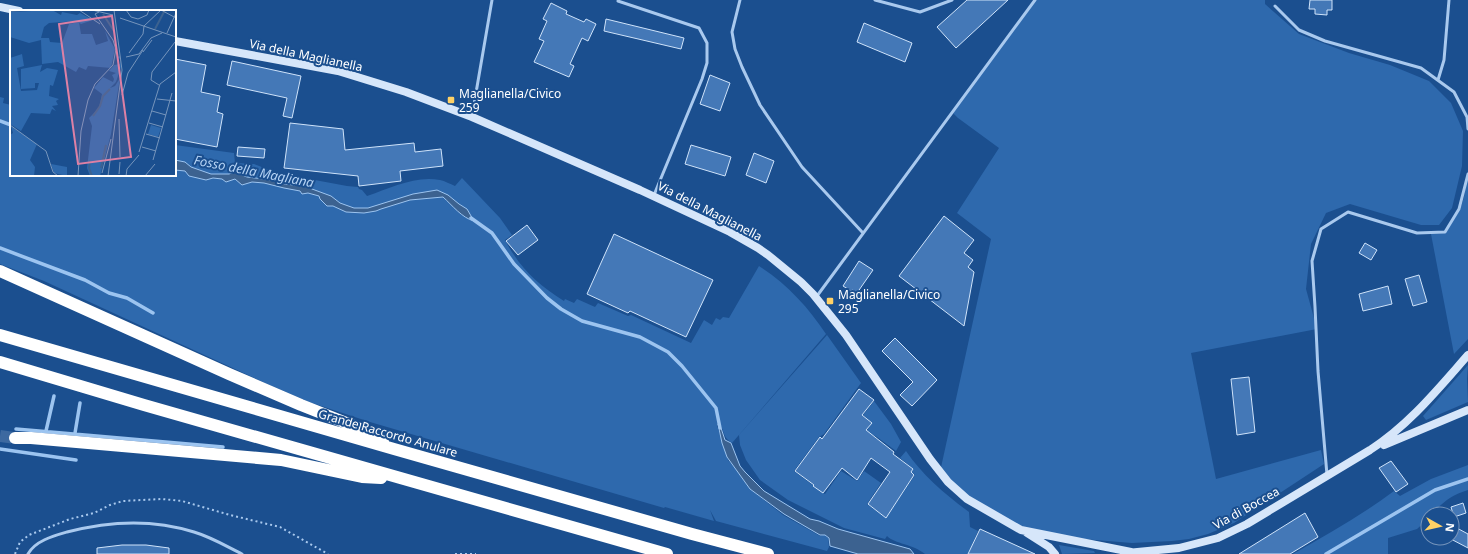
<svg xmlns="http://www.w3.org/2000/svg" width="1468" height="554" viewBox="0 0 1468 554" font-family="'Noto Sans',sans-serif">
	<style>
		.green { fill: #2e69ad }
		.water { fill: #3c6290; stroke: #9cc4f0 }
		.lines { fill: none; stroke-linecap: round; stroke-linejoin: round }
		.stream { stroke: #9cc4f0; stroke-width: 3.5 }
		.building { fill: #4478b7; stroke: #cfe3fa }
		.motorway-tunnel { stroke: #3d69a0; stroke-width: 12; stroke-dasharray: 12 6; stroke-linecap: butt }
		.path { stroke: #a9c9ee; stroke-width: 2; stroke-dasharray: 2 3; stroke-linecap: butt }
		.service { stroke: #a9c9ee; stroke-width: 3 }
		.secondary { stroke: #d6e6fa; stroke-width: 8 }
		.motorway { stroke: #fff; stroke-width: 12 }
		.poi-dot { fill: #ffd166; stroke: #1b4f8f; stroke-width: 1.5 }
		.labels { text-anchor: middle; dominant-baseline: central; stroke-width: 4; stroke-linejoin: round; paint-order: stroke }
		.street-label { font-size: 12px; fill: #fff; stroke: #1b4f8f }
		.poi-label { font-size: 12px; fill: #fff; stroke: #1b4f8f; text-anchor: start }
		.water-label { font-size: 13px; font-style: italic; fill: #b5d3f5; stroke: #1b4f8f }
		.inset-river { fill: none; stroke: #3c6290; stroke-width: 2 }
		.inset-road { fill: none; stroke: #7695bc; stroke-width: 1 }
		.view { fill: #dd80a5; fill-opacity: 0.15; stroke: #dd80a5; stroke-width: 2 }
		.inset-edge { fill: none; stroke: #fff; stroke-width: 2 }
	</style>
	<rect width="100%" height="100%" fill="#1b4f8f"/>
	<!-- green -->
	<path class="green" d="M1035 0H1265V4L1299 34 1349 53 1390 65 1429 81 1451 103 1463 131 1462 166 1452 208 1439 225H1421L1350 204 1326 213 1311 244 1306 289 1317 329 1191 353 1216 479 1321 450 1324 464 1234 523 1208 534 1189 539 1172 541 1132 543 1058 537 1010 524 976 505 940 472 991 239 957 213 999 148 958 118 953 113Z
		M0 97 4 98 3 103 11 105V175H175V145L234 153 235 163 254 164 277 173 347 186 358 187 359 189 362 190 367 196C390 188 416 175 440 180 445 181 450 184 455 186L462 178 500 218 512 235 505 240C520 268 537 284 564 301L565 299 574 303 577 299 595 307 598 303 628 316 631 315 691 343 704 320 712 325 716 318 720 320 723 317 729 318 759 266C787 284 808 307 826 334L732 443C722 437 725 431 719 423L717 425 728 460 735 468 750 489 783 515 820 536 825 535 828 538 829 547 827 551 716 521 710 510 714 521 665 507 664 508 370 422 309 402 265 383 44 281 0 264Z
		M1468 170V339L1454 354 1431 234 1445 233 1460 210 1464 197Z
		M827 335 861 383 824 434 819 437 794 471 825 494 841 471 857 481 864 471 881 483 867 504 886 518 915 475 911 472 913 469 900 458 906 451C922 475 946 495 969 512L970 527 978 531 968 554H925C913 544 895 544 887 536L885 539 844 528 788 500 760 480 746 460 740 445 739 435Z
		M1468 365 1467 379 1468 402 1426 420 1423 416Z
		M874 401 891 424 901 442 896 451 877 437 866 432 872 423 863 415Z
		M1468 465V490C1452 495 1444 501 1432 514H1428V519L1417 529 1388 538V554H1293C1328 534 1362 515 1394 491L1400 496 1431 479Z
		M1059 545 1094 551 1095 553 1062 554Z"/>
	<!-- water -->
	<path class="water" d="M175 160 185 162 191 167 211 174H229L235 172 247 177 272 180 285 184 302 186 304 184 312 189 331 196 340 203 354 208H368L413 194 437 190 448 195 459 204 467 209 474 221C462 218 452 205 443 197L410 200 381 209 376 211 364 213 346 212 333 206H327L320 199 319 196 308 193 302 194 300 191 284 188 264 183 252 182 242 185 235 179 226 182 222 179 213 178 206 180 189 176 185 171 175 170Z
		M718 424 721 428 725 440 731 443 740 466 745 472 764 491 810 519 819 521 838 529 910 549 914 554H858L830 546 829 538 825 535H820L784 514 750 489 727 457 722 443Z"/>
	<g class="lines">
		<!-- stream -->
		<path class="stream" d="M0 121 11 125
			M471 218 492 233 514 264 547 298 561 309 582 321 640 337 668 352 682 366 716 408 720 428
			M0 248 85 280 109 293 127 298 153 313
			M16 429 223 447
			M46 431 54 396
			M75 433 80 403
			M0 449 76 460
			M1326 554 1435 490 1468 479"/>
	</g>
	<!-- building -->
	<path class="building" d="M967 0H1008L956 48 937 27Z
		M1310 0H1332V10H1327V15L1315 14V9H1309Z
		M551 3 567 11 566 14 584 22 586 19 596 24 588 41 582 38 570 64 574 66 569 77 534 62 544 41 539 39 547 21 543 19Z
		M606 19 684 38 681 49 604 31Z
		M864 23 912 43 905 62 857 42Z
		M175 59 206 65 201 92 220 96 217 112 223 114 217 147 175 139Z
		M232 61 301 76 292 118 283 116 287 98 227 85Z
		M710 75 730 83 720 111 700 104Z
		M290 123 343 129 345 150 414 143 415 152 441 149 443 166 400 171 401 181 359 186 358 176 284 168Z
		M691 145 731 157 725 176 685 164Z
		M238 147 265 149 264 158 237 156Z
		M754 153 774 161 766 183 746 175Z
		M944 216 974 240 964 253 973 260 968 267 974 272 964 326 899 276Z
		M527 225 538 240 518 255 506 241Z
		M614 234 713 280 686 337 630 311 628 313 587 294Z
		M1365 243 1377 250 1371 260 1359 253Z
		M859 261 873 270 857 293 852 290 851 291 843 286Z
		M1419 275 1427 302 1413 306 1405 279Z
		M1388 286 1392 304 1363 311 1359 294Z
		M895 338 937 380 912 406 900 395 913 382 882 351Z
		M1249 377 1255 432 1237 435 1231 379Z
		M859 389 874 400 862 415 872 423 866 430 894 452 893 454 913 469 911 472 914 475 886 518 868 504 890 472 871 458 857 480 842 468 823 493 813 486 814 485 795 471 820 437 822 439Z
		M1391 461 1408 484 1396 492 1379 468Z
		M1463 503 1466 513 1454 517 1451 507Z
		M1305 513 1318 537 1290 554H1239Z
		M1455 527 1468 534V548L1449 538H1452V532Z
		M980 529 1035 554H968Z
		M122 545H146L169 548V554H97V548Z"/>
	<g class="lines">
		<!-- motorway-tunnel -->
		<path class="motorway-tunnel" d="M0 436 15 438"/>
		<!-- path -->
		<path class="path" d="M15 554 20 542 29 535 70 519 94 513 110 505 123 501 162 499 182 501 230 515 280 527 328 554
			M455 554H476"/>
		<!-- service -->
		<path class="service" d="M740 0 732 32 735 49 742 67 760 105 802 167 863 233
			M875 0 920 12 952 0
			M618 1 699 28 707 43V63L702 79 654 195
			M1275 6 1299 30 1325 41 1421 68 1454 92 1467 117 1468 129
			M1438 80 1444 60 1449 0
			M472 116 492 0
			M817 296 1035 0
			M1327 475 1318 371 1315 307 1312 261 1321 229 1348 212 1417 233 1445 232 1459 209 1468 174
			M28 554C35 541 53 536 67 532 109 521 153 519 194 532 211 537 226 546 242 554"/>
		<!-- secondary -->
		<path class="secondary" d="M0 7 19 11
			M175 41 338 71 406 92 472 117 640 190 730 232 758 248 768 255 801 282 813 294 846 335 930 459 948 482 967 499 1021 530 1131 552
			M1384 445 1468 410
			M1027 533 1049 547 1055 554
			M1127 553 1179 548 1218 538 1247 524 1370 450C1409 425 1438 389 1468 355"/>
		<!-- motorway -->
		<path class="motorway" d="M0 271 229 374 301 405 354 426 383 442
			M0 335 394 449 692 534 768 554
			M0 362 144 405 667 554
			M15 438H31L281 460 362 477 381 478"/>
	</g>
	<!-- markers -->
	<g class="poi-dot">
		<rect x="447" y="96" width="8" height="8" rx="2"/>
		<rect x="826" y="297" width="8" height="8" rx="2"/>
	</g>
	<g class="labels">
		<!-- street labels -->
		<g class="street-label">
			<text transform="translate(306 55) rotate(12)">Via della Maglianella</text>
			<text transform="translate(710 211) rotate(27)">Via della Maglianella</text>
			<text transform="translate(388 433) rotate(16)">Grande Raccordo Anulare</text>
			<text transform="translate(1246 508) rotate(-29)">Via di Boccea</text>
		</g>
		<!-- poi labels -->
		<g class="poi-label">
			<text x="459" y="93">Maglianella/Civico<tspan x="459" dy="14">259</tspan></text>
			<text x="838" y="294">Maglianella/Civico<tspan x="838" dy="14">295</tspan></text>
		</g>
		<!-- water labels -->
		<g class="water-label">
			<text transform="translate(254 171) rotate(11)">Fosso della Magliana</text>
		</g>
	</g>
	<!-- overview -->
	<g transform="translate(10 10)">
		<rect width="166" height="166" fill="#1b4f8f"/>
		<path d="M42 0 51 5 52 2 67 5 70 3 83 10 71 14 67 11 39 13 34 17 31 28H39L40 32 52 33 59 14 69 12 71 24H82L86 35 98 31 95 21 105 39 101 58 78 56 76 60 69 57 66 62 48 52 32 54 31 30 19 33 0 27V2ZM12 44 14 56 7 58 11 81 27 80 29 73H25V78L11 79V59L32 55 30 62 37 58 48 60 43 76 40 75 39 86 49 89 46 91 48 95 42 96 46 101 42 99 40 104 21 103 11 121 0 114V48ZM110 46 111 57 106 72 100 78 105 76 110 68 101 124 90 166H80L77 158 82 116 79 108 89 98 92 84 84 78 93 67 103 72 104 69 102 65 106 63 99 61 104 55 110 54V49L107 47ZM141 115 151 118 148 127 138 124ZM1 116 27 134 20 150 25 157 24 166H0V125L3 123ZM41 154 57 157V166L44 163Z" fill="#2e69ad"/>
		<path class="inset-river" d="M93 4 104 21M145 19 155 0M83 106 90 96 93 86 100 79M80 151 79 158 82 166M91 158 96 135"/>
		<path class="inset-road" d="M69 0 90 14M82 0 103 5M116 0 121 7 128 9 137 5 139 0M151 0 166 8M0 1 21 0M89 2 85 4 103 30 106 40M110 8 166 27M157 23 166 3M133 42 142 30M119 43 133 24 134 16 151 0M116 47 129 44 141 28 152 23M149 75 141 70 142 62 165 32M112 85 118 63 133 40M147 89 166 91M142 101 156 105M109 109 110 147M139 113 153 117M0 115 36 141 43 162 48 166M136 124 150 128M132 137 146 141M129 142 150 74 166 62M143 150 162 83M92 163 101 129M109 164 110 152M68 166 71 121 78 90 85 74 103 55 106 39M98 166 112 60 104 0M116 166 117 159 129 145M135 166 145 154"/>
		<path class="view" d="M102 6 121 147 68 154 49 14Z"/>
		<rect width="166" height="166" class="inset-edge"/>
	</g>
	<!-- north arrow -->
	<g transform="translate(1440 526) rotate(98)"><circle r="19" fill="#1b4f8f" stroke="#7695bc"/>
	<path d="M0-3L7 15L0 10L-7 15Z" fill="#ffd166"/>
	<text y="-6" font-size="11" font-weight="bold" text-anchor="middle" fill="#ffffff">N</text>
	</g>
</svg>
